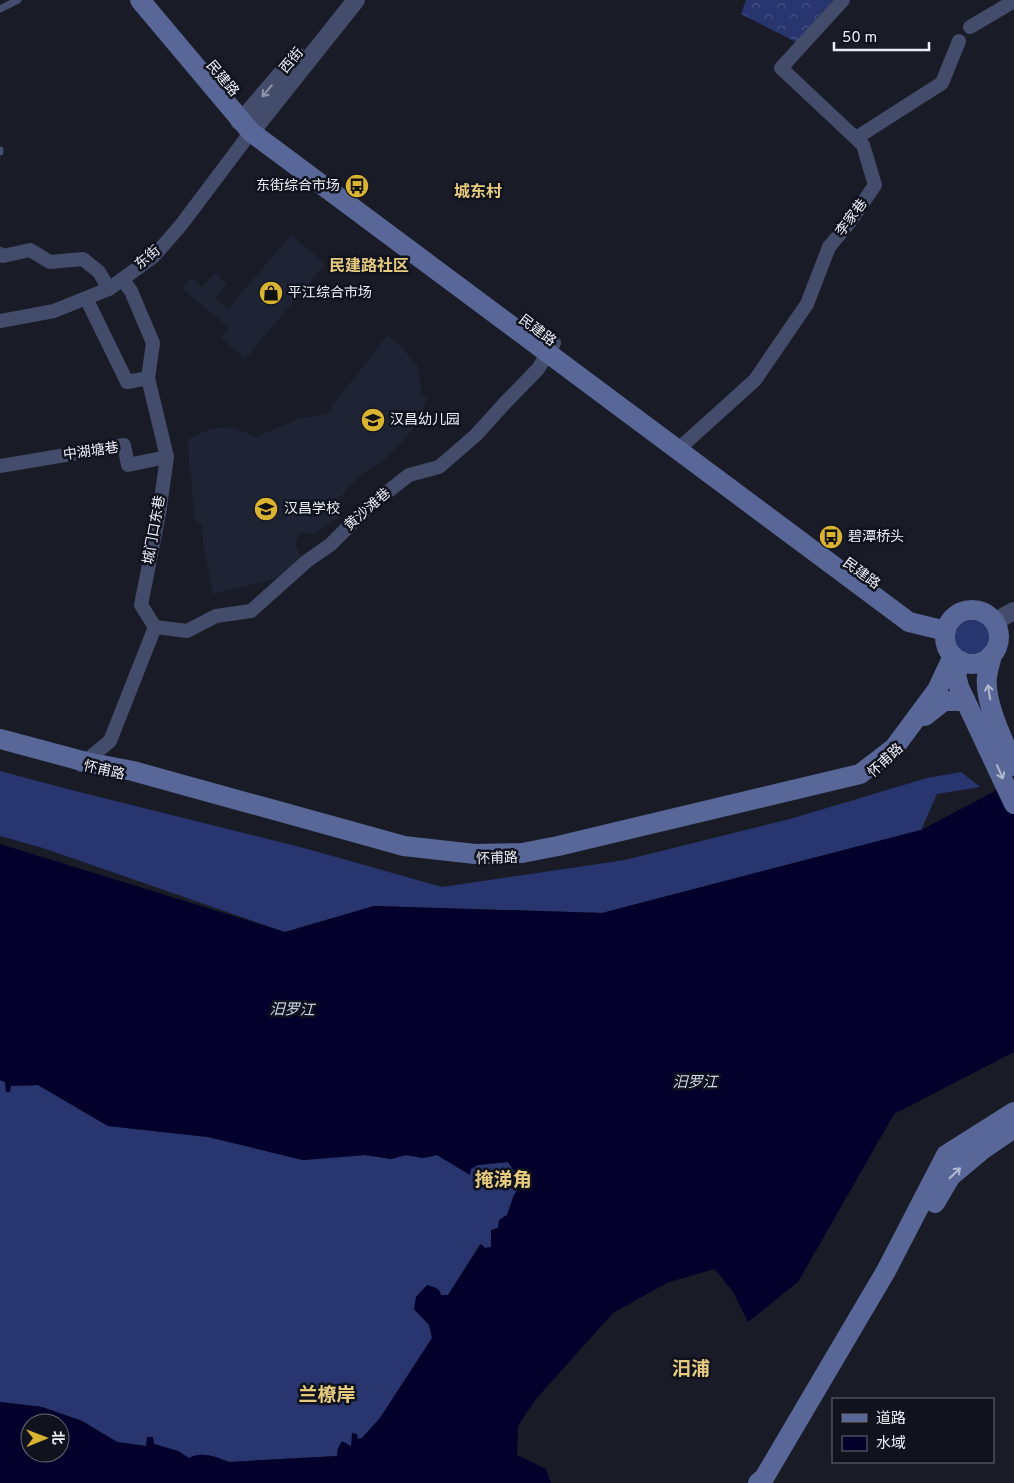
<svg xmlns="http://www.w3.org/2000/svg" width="1014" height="1483" viewBox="0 0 1014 1483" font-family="Overpass,'Noto Sans SC',sans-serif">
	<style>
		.built { fill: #1f2435 }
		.grass { fill: #28356e }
		.forest { fill: url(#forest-crowns) }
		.water { fill: #03002c; fill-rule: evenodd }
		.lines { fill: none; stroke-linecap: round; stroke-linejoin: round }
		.service { stroke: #434c6a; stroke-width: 7 }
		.minor { stroke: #434c6a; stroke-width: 14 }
		.tertiary { stroke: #434c6a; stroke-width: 18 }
		.secondary { stroke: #586797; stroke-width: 20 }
		.oneway { stroke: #8f95a9 }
		.oneway2 { stroke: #b0b8d0 }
		.labels { text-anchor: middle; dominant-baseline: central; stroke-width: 5; stroke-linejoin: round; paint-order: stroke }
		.street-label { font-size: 14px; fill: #ebeef6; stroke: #10131e }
		.poi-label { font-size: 14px; fill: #ebeef6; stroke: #10131e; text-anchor: start }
		.water-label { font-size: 15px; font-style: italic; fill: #d2d9ed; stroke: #10131e }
		.quarter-label { font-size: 16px; font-weight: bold; fill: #e6cb7f; stroke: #10131e }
		.district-label { font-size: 19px; font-weight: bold; fill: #e6cb7f; stroke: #10131e }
	</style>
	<defs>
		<pattern id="forest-crowns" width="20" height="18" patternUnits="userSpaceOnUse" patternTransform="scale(1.25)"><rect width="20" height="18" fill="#28356e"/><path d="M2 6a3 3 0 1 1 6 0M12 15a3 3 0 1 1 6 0" fill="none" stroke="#475383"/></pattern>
	</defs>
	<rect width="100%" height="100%" fill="#191c27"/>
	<!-- built -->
	<path class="built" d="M291 235 325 264 245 359 221 338 229 328 182 288 191 278 202 287 215 273 227 284 215 298 228 309Z
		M387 336 404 348 408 356 417 364 422 394 427 398 417 425 388 457 358 477 336 502 340 517 314 534 300 532 295 544 301 558 278 578 213 594 204 549 202 526 195 519 187 440 210 429 232 427 256 437 298 419 326 414Z"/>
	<!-- grass -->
	<path class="grass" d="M955 638a18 18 0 1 1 36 0a18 18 0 1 1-36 0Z
		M0 771 75 791 304 848 442 887 625 860 790 819 927 778 961 772 980 787 937 794 921 830 602 913 374 906 285 932 43 848 0 836Z
		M0 1080 5 1082 6 1092 11 1086 38 1085 108 1126 208 1137 303 1160 365 1155 391 1159 406 1155 423 1158 437 1155 469 1174 470 1169 478 1165 508 1162 522 1183 514 1195 507 1215 500 1220 498 1228 491 1230 492 1247 485 1248 480 1244 448 1295H441L414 1309 429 1325 432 1338 380 1418 362 1438 353 1441 351 1447 338 1448 337 1456 229 1462C216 1457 203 1451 189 1458L178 1451 153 1444 146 1446 117 1442 82 1421 42 1407 0 1402Z"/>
	<!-- forest -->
	<path class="forest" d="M746 0H833L796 42 741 14Z"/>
	<!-- water -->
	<path class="water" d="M1014 781V1052L894 1114 798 1282 748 1322 733 1292 715 1269 669 1282 613 1313 536 1399 518 1426 517 1455 546 1469 551 1483H0V1402L42 1407 82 1421 117 1442 146 1446 147 1437H153L154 1444 178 1451 189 1458C203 1451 216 1457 229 1462L337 1456 338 1448 342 1441 351 1446 352 1433 357 1434 358 1439 362 1438 380 1418 432 1338 429 1325 414 1309 416 1297 427 1285C434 1287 440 1288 441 1295H448L481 1244 485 1248 491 1247V1230L498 1228 499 1220 507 1215 514 1195 522 1183 508 1162 478 1165 471 1169 470 1175 437 1155 423 1158 406 1155 391 1159 365 1155 303 1160 208 1137 108 1126 38 1085 11 1086 10 1092H6L5 1082 0 1080V844L285 932 374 906 602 913 921 830ZM30 1423H60V1453H30Z"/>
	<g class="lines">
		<!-- service -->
		<path class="service" d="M0 9 18 0
			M0 150V152"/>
		<!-- minor -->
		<path class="minor" d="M970 27 1014 1
			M856 138 942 83 959 41
			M0 254 3 256 30 250 50 262 83 259 99 272 109 289
			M86 298 127 382 148 378
			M0 321 54 311 96 294 109 289 154 256 181 225 251 132
			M683 445 755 380 807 304 829 247 849 223 875 185 863 145 781 68 843 0
			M0 466 124 445 128 465 166 457
			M155 627 187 631 216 616 251 611 307 561 330 545 367 508 409 475 439 467 476 435 504 404 538 369 554 343
			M81 765 110 741 155 627 141 605 159 514 167 457 148 378 153 343 131 291 122 279"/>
		<!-- tertiary -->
		<path class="tertiary" d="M239 121 249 112 297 56
			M251 132 356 0
			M994 622 1014 611"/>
		<!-- secondary -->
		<path class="secondary" d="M140 0 251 132 909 622 946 631
			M945 637a27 27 0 1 1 54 0a27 27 0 1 1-54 0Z
			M992 654C991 661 988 669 987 677 984 702 1004 742 1014 766
			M961 661 956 675 959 687 1014 804
			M925 716 944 701H966
			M0 739 86 762 133 771 404 846 475 854 522 853 558 846 860 774 894 748 937 690 953 656
			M935 1203 951 1176 982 1150 1014 1128
			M758 1483 764 1478 886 1271 946 1155 1014 1112"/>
	</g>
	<!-- one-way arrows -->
	<defs><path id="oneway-shaft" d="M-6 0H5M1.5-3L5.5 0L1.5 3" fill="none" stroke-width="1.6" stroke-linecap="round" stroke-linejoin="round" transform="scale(1.25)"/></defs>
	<use class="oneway" href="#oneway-shaft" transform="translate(267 91) rotate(130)"/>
	<g class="oneway2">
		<use href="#oneway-shaft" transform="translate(989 692) rotate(-99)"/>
		<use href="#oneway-shaft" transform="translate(1000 772) rotate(66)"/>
		<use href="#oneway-shaft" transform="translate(955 1173) rotate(-44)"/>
	</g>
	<!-- icons -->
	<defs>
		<g id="bus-disc" transform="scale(1.25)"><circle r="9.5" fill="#dab333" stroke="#10131e"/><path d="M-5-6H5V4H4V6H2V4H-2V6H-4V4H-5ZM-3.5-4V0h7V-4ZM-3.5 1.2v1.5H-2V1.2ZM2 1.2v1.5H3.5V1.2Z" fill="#111"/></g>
		<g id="shop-disc" transform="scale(1.25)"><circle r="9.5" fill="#dab333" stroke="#10131e"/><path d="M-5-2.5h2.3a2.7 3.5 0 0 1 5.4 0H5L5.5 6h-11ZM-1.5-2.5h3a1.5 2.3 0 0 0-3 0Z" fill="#111"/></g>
		<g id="school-disc" transform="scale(1.25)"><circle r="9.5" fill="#dab333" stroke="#10131e"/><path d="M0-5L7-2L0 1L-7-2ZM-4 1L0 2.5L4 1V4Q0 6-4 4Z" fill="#111"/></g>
	</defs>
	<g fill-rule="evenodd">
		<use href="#bus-disc" x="357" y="186"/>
		<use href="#shop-disc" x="271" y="293"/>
		<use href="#school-disc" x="373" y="420"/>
		<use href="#school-disc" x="266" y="509"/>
		<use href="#bus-disc" x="831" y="537"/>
	</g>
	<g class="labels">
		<!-- street labels -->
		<g class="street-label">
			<text transform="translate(292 61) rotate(-50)">西街</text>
			<text transform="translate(222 79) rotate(50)">民建路</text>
			<text transform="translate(852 218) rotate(-53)">李家巷</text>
			<text transform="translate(148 258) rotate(-40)">东街</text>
			<text transform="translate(537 331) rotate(37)">民建路</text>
			<text transform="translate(91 452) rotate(-8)">中湖塘巷</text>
			<text transform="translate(368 510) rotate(-41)">黄沙滩巷</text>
			<text transform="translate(155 530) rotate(-80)">城门口东巷</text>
			<text transform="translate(861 574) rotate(36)">民建路</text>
			<text transform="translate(886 761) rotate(-43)">怀甫路</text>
			<text transform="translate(104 771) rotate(13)">怀甫路</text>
			<text transform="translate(497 859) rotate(-2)">怀甫路</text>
		</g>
		<!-- poi labels -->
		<g class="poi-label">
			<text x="340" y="186" text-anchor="end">东街综合市场</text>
			<text x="288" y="293">平江综合市场</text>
			<text x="390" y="420">汉昌幼儿园</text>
			<text x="284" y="509">汉昌学校</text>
			<text x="848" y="537">碧潭桥头</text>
		</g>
		<!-- water labels -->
		<g class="water-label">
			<text transform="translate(292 1011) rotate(1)">汨罗江</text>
			<text x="695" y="1083">汨罗江</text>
		</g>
		<!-- quarter labels -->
		<g class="quarter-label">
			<text x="478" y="193">城东村</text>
			<text x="369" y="267">民建路社区</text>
		</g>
		<!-- district labels -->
		<g class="district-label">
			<text x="503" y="1181">掩涕角</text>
			<text x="691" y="1370">汨浦</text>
			<text x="327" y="1396">兰橑岸</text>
		</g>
	</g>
	<!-- legend -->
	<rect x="832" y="1398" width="162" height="65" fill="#10131e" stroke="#686b74"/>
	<rect x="842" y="1414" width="25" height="8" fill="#586797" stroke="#686b74"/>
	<text x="876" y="1423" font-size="15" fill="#ebeef6">道路</text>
	<rect x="842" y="1436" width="25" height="15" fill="#03002c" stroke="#686b74"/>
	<text x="876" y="1448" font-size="15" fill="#ebeef6">水域</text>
	<!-- north arrow -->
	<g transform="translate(45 1438) rotate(89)"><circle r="24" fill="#10131e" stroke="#686b74"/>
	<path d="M0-4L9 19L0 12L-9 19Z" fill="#dab333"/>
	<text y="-8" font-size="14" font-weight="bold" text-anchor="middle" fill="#ebeef6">北</text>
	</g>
	<!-- scale -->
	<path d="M834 42v8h95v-8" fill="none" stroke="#ebeef6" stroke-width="2.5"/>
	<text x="842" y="42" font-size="15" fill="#ebeef6" stroke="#10131e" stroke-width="4" paint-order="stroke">50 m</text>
</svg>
